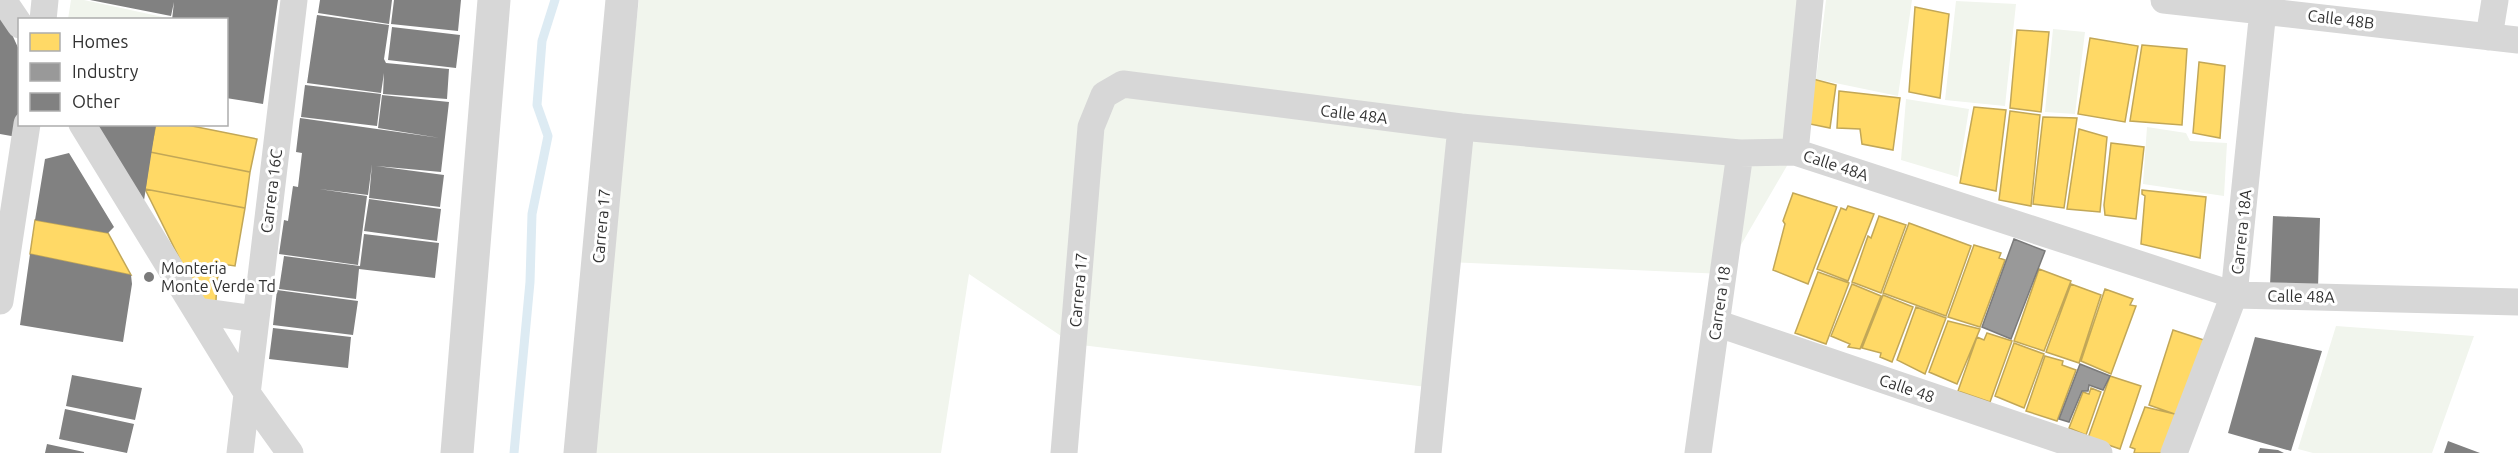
<svg xmlns="http://www.w3.org/2000/svg" width="2518" height="453" viewBox="0 0 2518 453" font-family="Ubuntu,sans-serif">
	<style>
		.green { fill: #f1f5ed }
		.homes { fill: #ffd966; stroke: #c2a757; stroke-width: 1.5 }
		.industry { fill: #999; stroke: #7a7a7a; stroke-width: 1.5 }
		.lines { fill: none; stroke-linecap: round; stroke-linejoin: round }
		.stream { stroke: #ddebf3; stroke-width: 9 }
		.building { fill: #818181 }
		.minor { stroke: #d7d7d7; stroke-width: 27 }
		.tertiary { stroke: #d7d7d7; stroke-width: 33 }
		.poi-dot { fill: #7a7a7a; stroke: #fff; stroke-width: 2 }
		.labels { text-anchor: middle; dominant-baseline: central; stroke-width: 6; stroke-linejoin: round; paint-order: stroke }
		.street-label { font-size: 16px; fill: #333; stroke: #fff }
		.poi-label { font-size: 16px; fill: #333; stroke: #fff; text-anchor: start }
	</style>
	<rect width="100%" height="100%" fill="#fff"/>
	<!-- green -->
	<path class="green" d="M71 0H84L172 19H68Z
		M639 0H1810L1795 152 1724 274 1448 262 1435 388 1073 344 969 274 941 453H586Z
		M1826 0H1912L1898 96 1816 79Z
		M1956 1 2016 4 2005 106 1945 100Z
		M2053 29 2085 32 2075 114 2045 112Z
		M1906 99 1969 109 1958 177 1901 160Z
		M2147 127 2186 133 2190 141 2227 143 2224 196 2143 184Z
		M2336 326 2474 336 2432 453H2313L2298 449Z"/>
	<!-- homes -->
	<path class="homes" d="M1915 7 1949 14 1940 98 1909 92Z
		M2017 30 2049 32 2041 112 2010 108Z
		M2090 38 2138 46 2125 122 2078 114Z
		M2142 45 2187 49 2182 125 2130 121Z
		M2199 62 2225 66 2220 138 2193 133Z
		M1813 79 1836 85 1830 128 1805 123Z
		M1839 91 1900 98 1893 150 1862 144 1860 129 1837 128Z
		M1974 107 2006 110 1996 191 1960 183Z
		M2010 111 2040 115 2031 206 1999 200Z
		M2043 117 2077 118 2064 208 2033 204Z
		M182 124 257 139 250 172 150 152 156 124Z
		M2079 129 2107 137 2100 212 2067 209Z
		M2111 143 2144 147 2136 219 2105 215 2104 205Z
		M150 152 250 172 245 208 145 189Z
		M145 189 245 208 235 266 222 264 217 280 216 301 200 300Z
		M2142 190 2206 197 2200 258 2141 244 2145 196 2142 194Z
		M1793 193 1837 207 1808 284 1773 270 1785 224 1783 221Z
		M1848 206 1874 214 1848 281 1817 269 1841 208 1846 210Z
		M1879 216 1906 225 1881 293 1852 282 1868 236 1871 238Z
		M35 220 108 233 131 275 30 254Z
		M1909 223 1971 246 1946 316 1883 293Z
		M1974 245 2001 253 1999 258 2005 260 1980 327 1948 317Z
		M2039 269 2071 281 2044 351 2014 341Z
		M1818 272 1849 283 1826 344 1795 333Z
		M1852 284 1881 296 1860 349 1848 347 1850 344 1831 336Z
		M2071 284 2101 295 2079 363 2046 352Z
		M2105 289 2133 299 2130 305 2136 306 2111 374 2081 361Z
		M1883 295 1913 307 1892 362 1880 357 1881 353 1862 348Z
		M1916 307 1946 318 1925 374 1897 360Z
		M1948 321 1980 329 1957 384 1929 372Z
		M2173 330 2210 342 2183 417 2149 405Z
		M1987 333 2012 341 1990 402 1958 391 1977 337 1984 340Z
		M2014 343 2044 354 2024 408 1995 396Z
		M2045 356 2063 361 2062 365 2076 370 2057 421 2026 411Z
		M2110 376 2141 386 2120 449 2088 438Z
		M2091 388 2101 392 2086 435 2069 428 2083 392 2089 394Z
		M2145 407 2179 415 2166 453H2134L2135 449 2130 447Z"/>
	<!-- industry -->
	<path class="industry" d="M2014 239 2045 251 2011 339 1982 327Z
		M2080 364 2110 376 2103 390 2089 385 2088 391H2082L2069 422 2059 419Z"/>
	<g class="lines">
		<!-- stream -->
		<path class="stream" d="M514 453 530 282 532 214 548 136 537 105 542 41 555 0"/>
	</g>
	<!-- building -->
	<path class="building" d="M90 0H278L263 104 226 98V20H172L174 2 171 16Z
		M320 0H392L389 24 318 13Z
		M394 0H461L458 31 391 24Z
		M0 8 20 52V118L17 137 0 134Z
		M317 15 389 25 384 59 386 63 449 69 447 99 383 94 384 73 381 93 307 83Z
		M392 27 460 35 456 68 388 60Z
		M305 85 381 94 377 126 301 117Z
		M382 95 449 102 441 172 376 166 444 175 440 207 369 198 372 164 368 195 319 189 367 196 358 265 279 254 284 220 288 221 293 186 298 187 302 153 296 152 300 118 440 138 378 128Z
		M92 124H156L142 213Z
		M69 153 114 227 108 233 35 220 45 159Z
		M369 199 441 209 437 241 364 231Z
		M2273 216 2320 218 2318 288 2270 286Z
		M364 234 439 243 435 278 359 269 356 299 279 289 284 256 360 266Z
		M30 254 131 275 132 284 123 342 20 325Z
		M277 290 358 301 353 335 273 325Z
		M273 328 351 337 348 368 269 359Z
		M2255 337 2322 351 2291 451 2228 433Z
		M72 375 142 388 135 420 66 406Z
		M65 409 134 424 127 453 59 439Z
		M2448 441 2480 453H2444Z
		M47 444 84 452V453H45Z
		M2260 448 2278 450 2284 453H2258Z"/>
	<g class="lines">
		<!-- minor -->
		<path class="minor" d="M3 0 20 25
			M2164 0 2518 40
			M43 20 45 0
			M2489 37 2495 0
			M82 124 247 393 290 453
			M1795 152 1810 0
			M0 301 27 124
			M198 311 255 319
			M1716 323 2099 453
			M240 453 294 0
			M1064 453 1091 127 1104 95 1123 84 1461 127 1740 153 1795 152 2234 295 2518 302
			M1428 453 1461 127
			M1698 453 1740 153
			M2174 453 2234 295 2264 0"/>
		<!-- tertiary -->
		<path class="tertiary" d="M457 453 494 0
			M580 453 622 0"/>
	</g>
	<!-- markers -->
	<circle class="poi-dot" cx="149" cy="277" r="6"/>
	<g class="labels">
		<!-- street labels -->
		<g class="street-label">
			<text transform="translate(2341 19) rotate(7)">Calle 48B</text>
			<text transform="translate(1354 114) rotate(7)">Calle 48A</text>
			<text transform="translate(1836 165) rotate(18)">Calle 48A</text>
			<text transform="translate(271 191) rotate(-83)">Carrera 16C</text>
			<text transform="translate(601 226) rotate(-85)">Carrera 17</text>
			<text transform="translate(2241 232) rotate(-84)">Carrera 18A</text>
			<text transform="translate(1078 290) rotate(-85)">Carrera 17</text>
			<text transform="translate(2301 296) rotate(1)">Calle 48A</text>
			<text transform="translate(1719 303) rotate(-82)">Carrera 18</text>
			<text transform="translate(1907 388) rotate(19)">Calle 48</text>
		</g>
		<!-- poi labels -->
		<g class="poi-label">
			<text x="161" y="268">Monteria<tspan x="161" dy="18">Monte Verde Td</tspan></text>
		</g>
	</g>
	<!-- legend -->
	<rect x="18" y="18" width="210" height="108" fill="#ffffff" stroke="#adadad" stroke-width="1.5"/>
	<rect x="30" y="33" width="30" height="18" fill="#ffd966" stroke="#adadad" stroke-width="1.5"/>
	<text x="72" y="48" font-size="18" fill="#333333">Homes</text>
	<rect x="30" y="63" width="30" height="18" fill="#999999" stroke="#adadad" stroke-width="1.5"/>
	<text x="72" y="78" font-size="18" fill="#333333">Industry</text>
	<rect x="30" y="93" width="30" height="18" fill="#818181" stroke="#adadad" stroke-width="1.5"/>
	<text x="72" y="108" font-size="18" fill="#333333">Other</text>
</svg>
